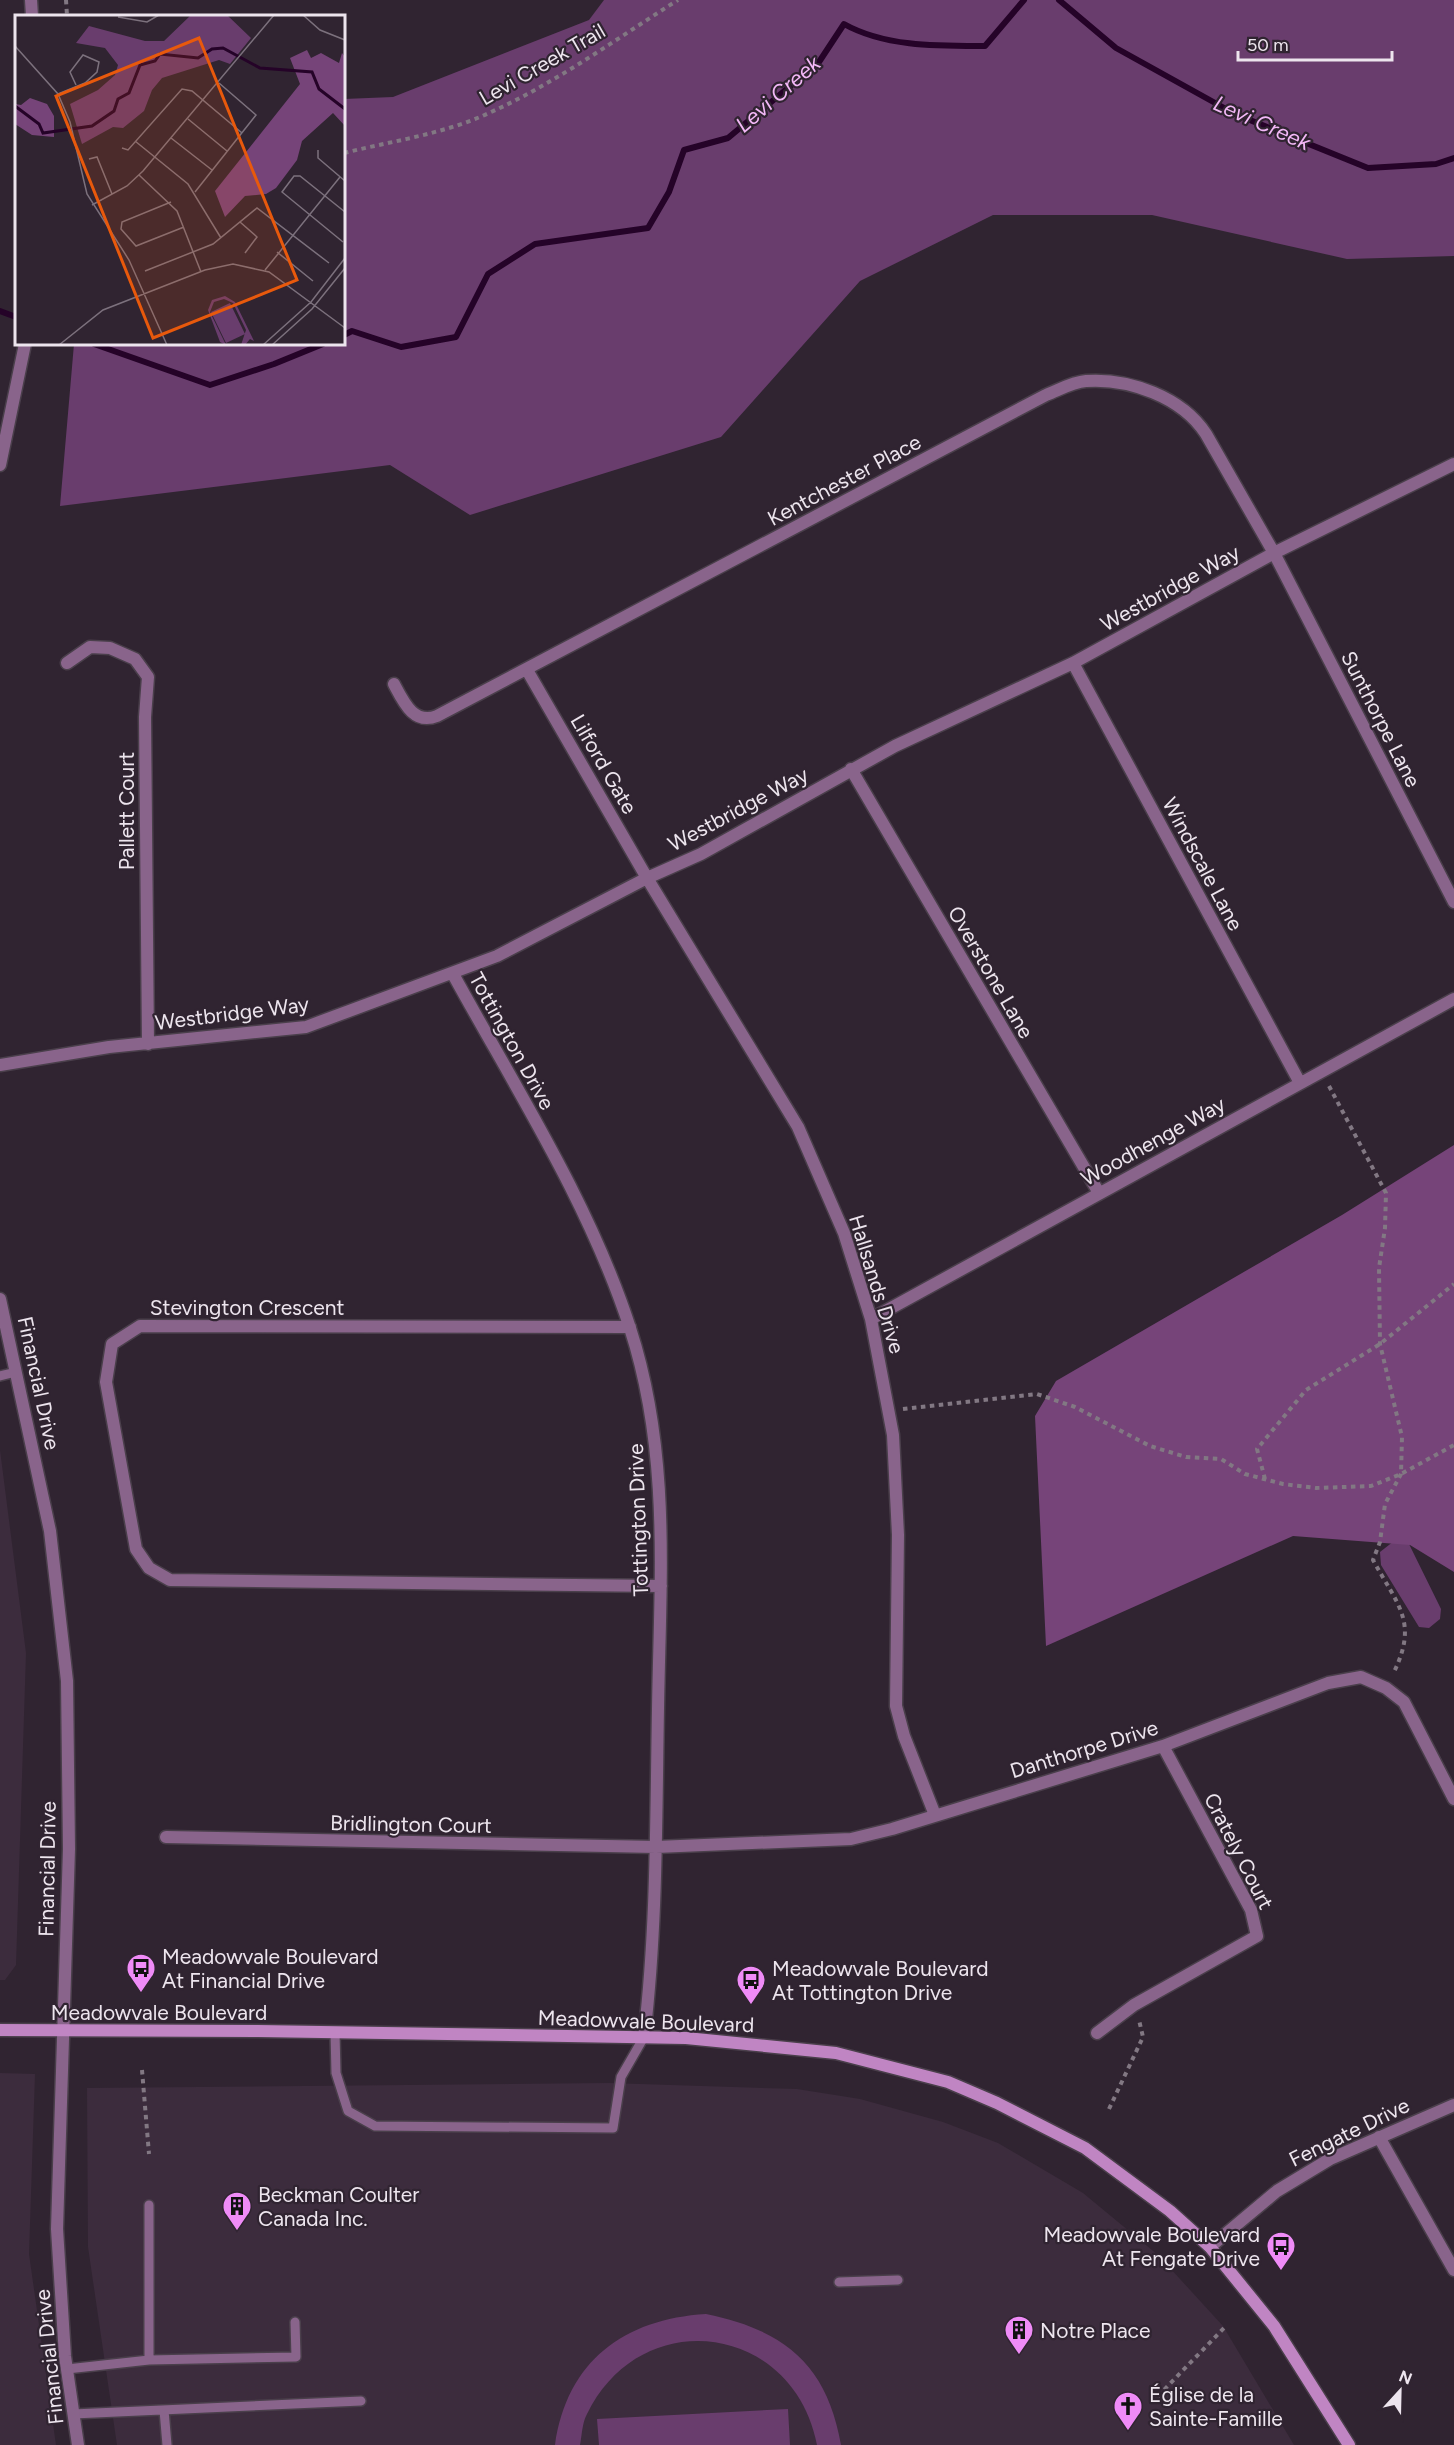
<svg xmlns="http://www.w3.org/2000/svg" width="1454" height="2445" viewBox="0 0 1454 2445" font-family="Figtree,sans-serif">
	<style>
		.built { fill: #3c2c3d }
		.green { fill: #693d6d }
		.forest { fill: #764479 }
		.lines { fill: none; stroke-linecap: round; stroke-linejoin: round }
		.stream { stroke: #250328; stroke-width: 6 }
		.service-casing { stroke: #4a3f4b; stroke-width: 12 }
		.minor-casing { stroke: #4a3f4b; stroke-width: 15 }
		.tertiary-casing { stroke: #4a3f4b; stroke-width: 15 }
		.secondary-casing { stroke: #4a3f4b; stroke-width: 15 }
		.path { stroke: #827883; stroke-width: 4; stroke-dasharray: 4.5 4.5; stroke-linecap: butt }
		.service { stroke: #89648b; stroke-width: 9 }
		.minor { stroke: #89648b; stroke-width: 12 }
		.tertiary { stroke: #89648b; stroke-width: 12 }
		.secondary { stroke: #c085c3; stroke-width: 12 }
		.labels { text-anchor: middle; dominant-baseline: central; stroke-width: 4.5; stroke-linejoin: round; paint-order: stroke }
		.street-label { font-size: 21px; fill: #ede5ee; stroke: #302431 }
		.poi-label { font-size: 21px; fill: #ede5ee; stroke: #302431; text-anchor: start }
		.water-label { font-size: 22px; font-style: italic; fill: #f3b8f7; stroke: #302431 }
		.inset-river { fill: none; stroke: #250328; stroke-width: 3 }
		.inset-road { fill: none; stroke: #7c717d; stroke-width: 1.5 }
		.view { fill: #e8590c; fill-opacity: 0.15; stroke: #e8590c; stroke-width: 3 }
		.inset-edge { fill: none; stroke: #ede5ee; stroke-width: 3 }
	</style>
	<rect width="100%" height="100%" fill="#302431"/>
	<!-- built -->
	<path class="built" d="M0 1450 26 1653 16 1965 5 1980H0Z
		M0 2073 35 2074 29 2254 56 2445H0Z
		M609 2083 797 2089 860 2099 943 2122 998 2143 1083 2193 1158 2255 1223 2326 1294 2445H117L88 2247 87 2088Z"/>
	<!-- green -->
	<path class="green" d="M604 0H1454V256L1347 259 1152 215H993L860 281 721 437 470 515 390 465 60 506 74 344H344V99L393 97 589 20Z
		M1394 1541 1409 1544 1441 1609 1440 1619 1429 1628 1419 1627 1381 1565 1380 1552Z
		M706 2314C784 2330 827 2364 841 2445H817C794 2324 642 2302 587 2414 582 2423 582 2435 580 2445H555C567 2361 624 2319 706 2314Z
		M788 2409 790 2445H599L597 2419Z"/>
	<!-- forest -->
	<path class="forest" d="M1454 1145V1572L1410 1545 1293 1536 1046 1646 1035 1416 1056 1381 1342 1215Z"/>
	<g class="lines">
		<!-- stream -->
		<path class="stream" d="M1059 0 1116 48 1235 114 1368 168 1436 164 1454 158
			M0 311 16 317
			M344 335 352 331 401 347 456 337 488 274 535 244 648 228 669 192 684 150 728 138 819 62 844 24C885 47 938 46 985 46L1024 0
			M94 344 210 385 274 364 323 344"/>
		<!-- service casing -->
		<g class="service-casing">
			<path id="service" d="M0 1376 16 1372
				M335 2033 336 2073 348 2111 375 2126 613 2128 621 2077 644 2037
				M149 2205V2360
				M839 2282 898 2280
				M67 2369 149 2360 296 2357 295 2322
				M164 2410 167 2445
				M73 2414 361 2401"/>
		</g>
		<!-- minor casing -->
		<g class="minor-casing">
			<path id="minor" d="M67 663 90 647 110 648 135 659 148 677 145 717 148 1044
				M1073 663 1300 1083
				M527 670 647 878 798 1127 844 1233 871 1319 893 1435 898 1535 896 1706 904 1736 935 1815
				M394 684C404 703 414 725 437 716L1046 395C1059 390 1072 382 1086 381 1129 378 1182 397 1206 434L1274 553 1454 902
				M851 769 1099 1193
				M453 974C516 1089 589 1202 630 1328 671 1454 660 1579 658 1709 656 1818 657 1929 644 2037
				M0 1065 109 1047 306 1027 497 956 647 878 701 854 895 746 1073 663 1274 553 1454 464
				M871 1319 1454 999
				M630 1327 140 1326 112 1344 106 1382 136 1549 149 1568 170 1580 661 1586
				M166 1837 656 1847 851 1839 892 1829 1163 1746 1328 1683 1361 1677 1386 1688 1404 1702 1454 1799
				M1097 2033 1134 2005 1257 1936 1251 1910 1163 1746
				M1379 2137 1454 2270
				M1210 2247 1277 2191 1330 2159 1454 2105"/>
		</g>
		<!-- tertiary casing -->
		<g class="tertiary-casing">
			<path id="tertiary" d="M31 0 32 16
				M0 465 25 344
				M0 1299 50 1531 67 1681 69 1849 57 2229 65 2356 78 2445"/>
		</g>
		<!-- secondary casing -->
		<g class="secondary-casing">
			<path id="secondary" d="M0 2030 258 2031 686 2038 836 2053 948 2082 997 2103 1085 2148 1170 2211 1210 2247 1274 2326 1349 2445"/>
		</g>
		<!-- path -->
		<path class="path" d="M66 0 67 16
			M344 153C392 141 444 134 489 113 556 83 616 39 678 0
			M1329 1086 1386 1193 1385 1228 1379 1268 1380 1344 1402 1437 1401 1474 1385 1504 1380 1542 1373 1560C1398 1606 1419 1622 1393 1674
			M903 1409 1037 1394 1075 1407 1150 1446 1186 1457 1221 1459 1245 1474 1283 1484 1316 1488 1371 1486 1401 1474 1454 1445
			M1265 1479 1257 1449 1306 1390 1380 1344 1454 1284
			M142 2070 149 2154
			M1109 2109 1143 2037 1139 2020
			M1158 2396 1226 2326"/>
		<!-- service -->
		<use href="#service" class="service"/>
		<!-- minor -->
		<use href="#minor" class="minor"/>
		<!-- tertiary -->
		<use href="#tertiary" class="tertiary"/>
		<!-- secondary -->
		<use href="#secondary" class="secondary"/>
	</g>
	<!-- icons -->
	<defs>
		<g id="bus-pin" transform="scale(1.5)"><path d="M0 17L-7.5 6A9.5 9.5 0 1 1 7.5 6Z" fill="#ef8bf7" stroke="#302431"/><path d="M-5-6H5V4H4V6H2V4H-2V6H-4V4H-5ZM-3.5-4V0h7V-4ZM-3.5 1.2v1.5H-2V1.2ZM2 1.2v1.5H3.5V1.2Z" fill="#111"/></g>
		<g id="building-pin" transform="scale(1.5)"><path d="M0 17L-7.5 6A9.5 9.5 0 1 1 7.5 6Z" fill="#ef8bf7" stroke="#302431"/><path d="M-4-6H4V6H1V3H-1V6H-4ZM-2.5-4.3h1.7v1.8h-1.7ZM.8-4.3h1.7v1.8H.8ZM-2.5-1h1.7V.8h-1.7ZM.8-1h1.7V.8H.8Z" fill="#111"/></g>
		<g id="church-pin" transform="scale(1.5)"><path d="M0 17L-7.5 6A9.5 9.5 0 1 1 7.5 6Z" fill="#ef8bf7" stroke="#302431"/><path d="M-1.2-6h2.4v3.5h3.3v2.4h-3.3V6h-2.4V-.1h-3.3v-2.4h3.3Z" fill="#111"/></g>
	</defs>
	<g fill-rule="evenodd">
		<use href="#bus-pin" x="141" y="1968"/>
		<use href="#bus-pin" x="751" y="1980"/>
		<use href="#building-pin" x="237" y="2206"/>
		<use href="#bus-pin" x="1281" y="2246"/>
		<use href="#building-pin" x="1019" y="2330"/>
		<use href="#church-pin" x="1128" y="2406"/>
	</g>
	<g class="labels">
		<!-- street labels -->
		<g class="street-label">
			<text transform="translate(542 64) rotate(-30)">Levi Creek Trail</text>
			<text transform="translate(844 480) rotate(-28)">Kentchester Place</text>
			<text transform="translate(1170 588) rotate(-29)">Westbridge Way</text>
			<text transform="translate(1381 719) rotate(63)">Sunthorpe Lane</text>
			<text transform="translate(604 764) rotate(60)">Lilford Gate</text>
			<text transform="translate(738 809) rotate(-28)">Westbridge Way</text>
			<text transform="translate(126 811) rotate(-90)">Pallett Court</text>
			<text transform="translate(1203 864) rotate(62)">Windscale Lane</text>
			<text transform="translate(991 972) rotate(60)">Overstone Lane</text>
			<text transform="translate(232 1013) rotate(-7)">Westbridge Way</text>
			<text transform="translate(512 1041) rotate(61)">Tottington Drive</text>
			<text transform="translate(1153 1141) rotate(-29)">Woodhenge Way</text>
			<text transform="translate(877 1284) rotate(73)">Hallsands Drive</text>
			<text x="247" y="1307">Stevington Crescent</text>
			<text transform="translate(39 1383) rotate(78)">Financial Drive</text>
			<text transform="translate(638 1520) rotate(-92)">Tottington Drive</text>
			<text transform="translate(1084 1749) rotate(-17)">Danthorpe Drive</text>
			<text transform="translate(411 1824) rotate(1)">Bridlington Court</text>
			<text transform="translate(1239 1851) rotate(63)">Crately Court</text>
			<text transform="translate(47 1869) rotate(-89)">Financial Drive</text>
			<text x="159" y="2012">Meadowvale Boulevard</text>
			<text transform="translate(646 2021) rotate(2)">Meadowvale Boulevard</text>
			<text transform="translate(1349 2132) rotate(-26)">Fengate Drive</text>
			<text transform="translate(49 2357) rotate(-96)">Financial Drive</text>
		</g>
		<!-- poi labels -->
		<g class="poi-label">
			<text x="162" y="1956">Meadowvale Boulevard<tspan x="162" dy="24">At Financial Drive</tspan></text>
			<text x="772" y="1968">Meadowvale Boulevard<tspan x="772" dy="24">At Tottington Drive</tspan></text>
			<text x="258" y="2194">Beckman Coulter<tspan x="258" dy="24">Canada Inc.</tspan></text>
			<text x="1260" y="2234" text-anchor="end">Meadowvale Boulevard<tspan x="1260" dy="24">At Fengate Drive</tspan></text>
			<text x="1040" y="2330">Notre Place</text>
			<text x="1149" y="2394">Église de la<tspan x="1149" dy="24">Sainte-Famille</tspan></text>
		</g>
		<!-- water labels -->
		<g class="water-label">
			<text transform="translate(778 94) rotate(-41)">Levi Creek</text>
			<text transform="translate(1262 123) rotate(24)">Levi Creek</text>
		</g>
	</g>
	<!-- overview -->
	<g transform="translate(15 15)">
		<rect width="330" height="330" fill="#302431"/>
		<path d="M176 0H212L236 23 215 49 204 45 147 63 137 75 129 96 108 113 98 112 67 129 55 89 83 75 100 60 103 50 90 33 61 28 74 11 130 26H149ZM210 281 220 287 239 326 235 324 230 330H226L231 315 218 288 209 284 199 287 195 297 211 330 205 327 193 295 197 285ZM215 288 230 319 211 328 196 297Z" fill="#693d6d"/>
		<path d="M292 35 296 43 306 38 324 48 327 38 330 42V111L318 98 287 126 282 145 261 173 251 179 230 181 210 202 200 176 285 69 275 43ZM15 83 32 89 39 101V122L17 120 0 109V89L6 90Z" fill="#764479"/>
		<path class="inset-river" d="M0 91 24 109 28 118 77 111 99 96 103 84 114 78 125 50 140 46 145 39 183 43 197 34 208 33 245 53 297 57 304 74 330 94"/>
		<path class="inset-road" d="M288 0 305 15 330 25M103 2 132 7 144 0M0 31 43 79 55 107 72 179 114 245 152 330M43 79 70 68 82 57 84 47 68 40 55 57 61 70M173 104 212 136M156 123 197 155M120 126 173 169 206 223M107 133 113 135 167 74 177 76 227 118M303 135V143L330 166M74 144 82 142 97 179M124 160 162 196 186 257M180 177 241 100 204 68M156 187 107 207 106 214 121 231 169 212M77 190 112 171 128 156 259 0M225 207 242 222 230 238M328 227 267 177 279 161H285L330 197M262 237 298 266M250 255 325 162M130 256 198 229 242 193 314 248M44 330 88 295 190 255 218 249 254 257 330 313M248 330 296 287 330 243M257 330 297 294 330 253"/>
		<path class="view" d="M184 23 282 265 138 323 41 81Z"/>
		<rect width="330" height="330" class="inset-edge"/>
	</g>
	<!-- north arrow -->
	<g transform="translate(1400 2391) rotate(22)" stroke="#302431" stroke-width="4.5" paint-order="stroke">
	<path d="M0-4.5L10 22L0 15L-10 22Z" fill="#ede5ee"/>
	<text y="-9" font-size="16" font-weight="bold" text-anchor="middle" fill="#ede5ee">N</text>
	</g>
	<!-- scale -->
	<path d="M1238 51v9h154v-9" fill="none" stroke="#ede5ee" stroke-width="3"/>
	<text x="1247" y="51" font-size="18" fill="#ede5ee" stroke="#302431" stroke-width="4.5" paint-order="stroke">50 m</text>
</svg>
